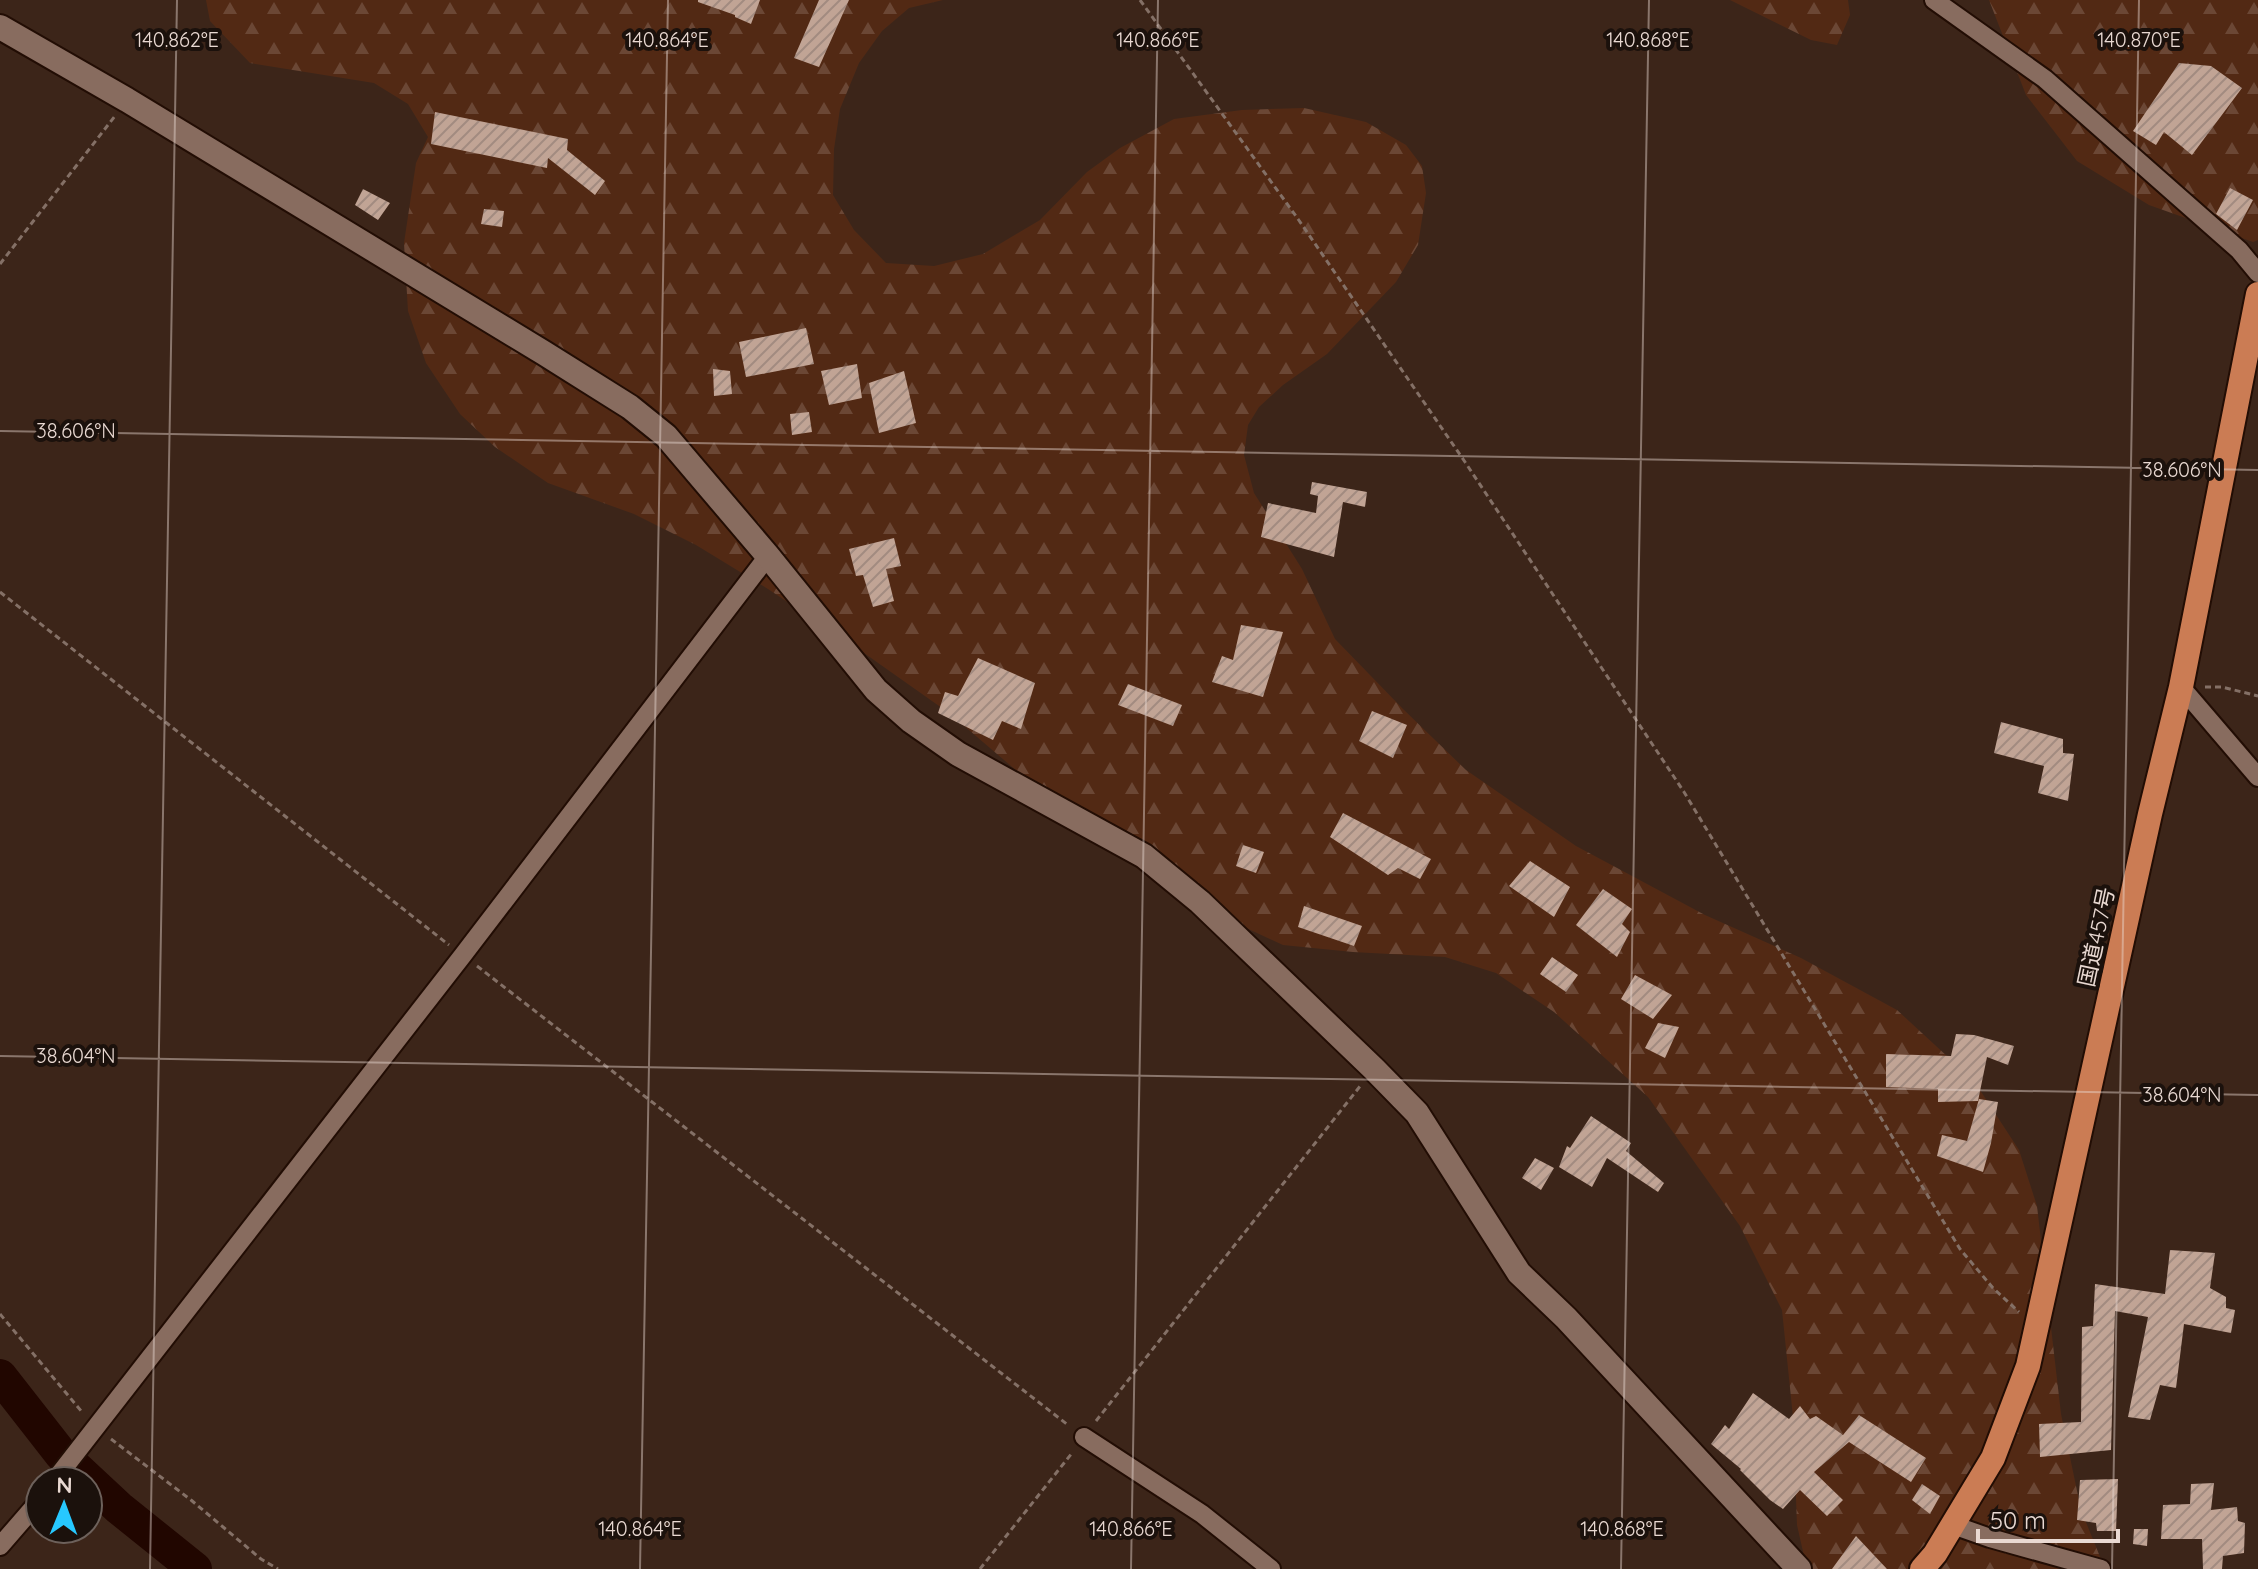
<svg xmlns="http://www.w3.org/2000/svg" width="2258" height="1569" viewBox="0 0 2258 1569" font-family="Quicksand,'Noto Sans JP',sans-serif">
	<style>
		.forest { fill: url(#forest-firs) }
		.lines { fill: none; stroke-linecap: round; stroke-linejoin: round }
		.river { stroke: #210600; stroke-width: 34 }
		.building { fill: url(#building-hatch) }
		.street-casing { stroke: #220d04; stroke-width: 22 }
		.secondary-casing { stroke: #220d04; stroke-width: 28 }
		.highway-casing { stroke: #220d04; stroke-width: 28 }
		.path { stroke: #847066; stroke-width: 3; stroke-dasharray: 6 4; stroke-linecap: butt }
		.street { stroke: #886c5f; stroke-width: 18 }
		.secondary { stroke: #886c5f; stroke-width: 24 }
		.highway { stroke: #cb7c54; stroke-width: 24 }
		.ticks { fill: none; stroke: #e9d9d2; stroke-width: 2; stroke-opacity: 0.45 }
		.labels { text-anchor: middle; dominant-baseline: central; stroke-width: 8; stroke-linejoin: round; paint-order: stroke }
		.street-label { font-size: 22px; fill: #e9d9d2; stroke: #1b110c }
		.ticks-label { font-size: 20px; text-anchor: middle; fill: #e9d9d2; stroke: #1b110c; stroke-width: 8; stroke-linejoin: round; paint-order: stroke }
	</style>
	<defs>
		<pattern id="forest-firs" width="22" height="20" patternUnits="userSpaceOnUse" patternTransform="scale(2)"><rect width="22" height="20" fill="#522914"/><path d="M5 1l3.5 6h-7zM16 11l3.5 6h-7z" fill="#6b4735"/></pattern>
		<pattern id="building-hatch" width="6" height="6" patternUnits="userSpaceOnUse" patternTransform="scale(2)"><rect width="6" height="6" fill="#c1a495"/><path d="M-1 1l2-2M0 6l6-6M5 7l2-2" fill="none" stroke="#a28b80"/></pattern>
	</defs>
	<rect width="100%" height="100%" fill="#3c2519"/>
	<!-- forest -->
	<path class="forest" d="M206 0H943L909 8 882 31 859 63 840 109 834 149 833 195 854 230 886 263 934 266 983 254 1040 220 1087 172 1120 148 1174 119 1242 110 1304 108 1366 122 1406 145 1422 166 1426 193 1418 245 1396 282 1327 354 1283 385 1259 407 1248 425 1244 455 1254 493 1302 569 1335 639 1403 709 1466 770 1576 846 1705 915 1801 958 1897 1010 1974 1081 2019 1150 2037 1206 2061 1414 2081 1510 2105 1569H1807L1797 1525 1793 1417 1782 1310 1740 1226 1648 1097 1554 1012 1496 973 1445 957 1353 952 1283 945 1229 920 1146 875 1045 795 949 713 864 653 768 589 696 545 634 514 548 483 495 447 460 414 426 363 408 311 404 243 416 163 428 137 408 104 374 83 250 63 210 21Z
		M1730 0H1848L1850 15 1837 45 1811 40Z
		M1989 0H2258V240L2253 242 2149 205 2077 161 2026 95Z"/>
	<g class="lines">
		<!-- river -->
		<path class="river" d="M0 1376 61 1454 119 1508 195 1569"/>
	</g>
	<!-- building -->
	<path class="building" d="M698 0H760L751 24 735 17V15L698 2Z
		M819 0H849L819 67 794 58Z
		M2179 63 2211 66 2242 88 2192 155 2164 132 2156 145 2133 131Z
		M435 112 568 139 567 150 605 181 595 195 548 158 547 168 431 144Z
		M2230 188 2253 200 2237 230 2216 214Z
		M363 189 390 203 378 220 355 205Z
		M484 209 504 211 502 227 481 224Z
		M806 328 814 364 746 377 739 342Z
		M857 364 862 398 829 405 821 371Z
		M713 369 730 371 732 394 714 396Z
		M904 371 916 423 879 433 869 383Z
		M809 412 812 432 792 435 790 414Z
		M1312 482 1367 492 1365 507 1343 502 1334 557 1261 537 1268 503 1316 513 1318 496 1310 494Z
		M894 538 901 566 886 569 894 601 873 607 863 575 856 576 849 549Z
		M1241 625 1283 632 1263 697 1212 682 1222 656 1233 660Z
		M978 658 1035 683 1021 729 1002 721 993 740 938 713 945 692 958 696Z
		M1128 684 1182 705 1173 726 1118 705Z
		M1372 711 1407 725 1393 758 1359 741Z
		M2001 722 2063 739V753L2074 754 2068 801 2038 793 2044 766 1994 753Z
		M1343 813 1431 859 1420 879 1398 868 1388 875 1330 837Z
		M1243 845 1264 852 1256 873 1236 866Z
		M1530 861 1570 887 1554 917 1509 886Z
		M1603 889 1632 909 1622 924 1630 932 1617 957 1576 925Z
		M1304 906 1362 926 1354 946 1298 927Z
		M1552 957 1578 975 1566 992 1540 974Z
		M1635 975 1672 995 1653 1019 1621 999Z
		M1658 1023 1679 1027 1665 1058 1645 1048Z
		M1956 1034 1974 1035 2014 1046 2008 1065 1987 1057 1978 1101 1938 1102V1089L1886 1087V1054L1951 1056Z
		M1979 1099 1998 1102 1991 1143 1983 1172 1937 1156 1942 1135 1967 1141Z
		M1591 1116 1631 1143 1626 1151 1664 1183 1658 1192 1607 1158 1592 1187 1559 1167 1567 1146 1570 1148Z
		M1535 1158 1554 1168 1541 1190 1522 1178Z
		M2170 1250 2215 1253 2210 1288 2226 1297V1308L2235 1310 2231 1333 2184 1324 2176 1388 2160 1385 2150 1420 2128 1417 2148 1317 2115 1311 2111 1450 2040 1457 2039 1424 2081 1422 2082 1327 2093 1326 2095 1284 2165 1294Z
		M1753 1393 1789 1419 1800 1406 1810 1419 1816 1416 1843 1435 1859 1415 1926 1458 1911 1482 1849 1442 1814 1472 1843 1500 1827 1516 1800 1490 1783 1509 1770 1500 1740 1470 1741 1469 1711 1444 1725 1425 1729 1429Z
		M2118 1479 2116 1531H2097L2096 1523 2077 1520 2080 1480Z
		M2214 1483 2211 1510 2237 1507 2238 1521 2245 1523 2244 1553 2223 1556 2222 1569H2203L2202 1539H2161L2163 1505 2190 1504 2191 1484Z
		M1922 1484 1940 1496 1930 1514 1912 1500Z
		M2134 1529H2148L2147 1546 2133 1544Z
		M1856 1536 1887 1569H1832Z"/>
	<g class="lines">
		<!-- street casing -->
		<g class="street-casing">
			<path id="street" d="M1934 0 2045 79 2239 250 2258 273
				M2181 687 2258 777
				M1084 1437 1202 1514 1271 1569
				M54 1481 463 955 768 556
				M1953 1525 1990 1538 2101 1569
				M0 1546 40 1500"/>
		</g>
		<!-- secondary casing -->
		<g class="secondary-casing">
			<path id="secondary" d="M0 27 127 100 544 353 630 407 666 436 768 556 876 690 911 721 958 754 1144 856 1200 902 1374 1069 1417 1113 1519 1273 1566 1318 1799 1569"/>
		</g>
		<!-- highway casing -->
		<g class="highway-casing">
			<path id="highway" d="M1922 1569 1935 1554 1993 1458 2028 1366 2150 814 2181 687 2258 294"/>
		</g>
		<!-- path -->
		<path class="path" d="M1140 0 1298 219 1465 462 1684 792 1960 1249 1993 1288 2019 1312
			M0 264 115 116
			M0 592 449 945
			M2205 687H2222L2258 696
			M477 966 1068 1425
			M0 1314 82 1412
			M1096 1421 1361 1085
			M111 1439 191 1500 261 1559 278 1569
			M980 1569 1072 1453"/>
		<!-- street -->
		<use href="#street" class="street"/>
		<!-- secondary -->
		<use href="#secondary" class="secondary"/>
		<!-- highway -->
		<use href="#highway" class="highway"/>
	</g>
	<!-- ticks -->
	<path class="ticks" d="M0 431 2258 470M0 1056 2258 1095M150 1569 177 0M640 1569 668 0M1131 1569 1158 0M1621 1569 1649 0M2112 1569 2139 0"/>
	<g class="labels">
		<!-- street labels -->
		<g class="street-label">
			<text transform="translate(2096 937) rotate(-78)">国道457号</text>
		</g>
	</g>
	<g class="ticks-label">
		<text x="177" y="47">140.862°E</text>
		<text x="667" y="47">140.864°E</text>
		<text x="1158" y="47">140.866°E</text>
		<text x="1648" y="47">140.868°E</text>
		<text x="2139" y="47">140.870°E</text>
		<text x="76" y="438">38.606°N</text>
		<text x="2182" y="477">38.606°N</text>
		<text x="76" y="1063">38.604°N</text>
		<text x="2182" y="1102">38.604°N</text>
		<text x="640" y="1536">140.864°E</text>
		<text x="1131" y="1536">140.866°E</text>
		<text x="1622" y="1536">140.868°E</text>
	</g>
	<!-- north arrow -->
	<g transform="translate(64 1505) rotate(1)"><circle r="38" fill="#1b110c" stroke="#6d615b" stroke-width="2"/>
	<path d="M0-6L14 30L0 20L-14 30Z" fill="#27c8ff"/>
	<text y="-12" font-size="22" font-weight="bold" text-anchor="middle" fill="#e9d9d2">N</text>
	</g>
	<!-- scale -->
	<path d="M1978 1529v12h140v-12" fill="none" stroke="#e9d9d2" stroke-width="4"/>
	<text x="1990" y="1529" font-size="24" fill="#e9d9d2" stroke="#1b110c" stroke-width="6" paint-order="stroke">50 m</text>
</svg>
